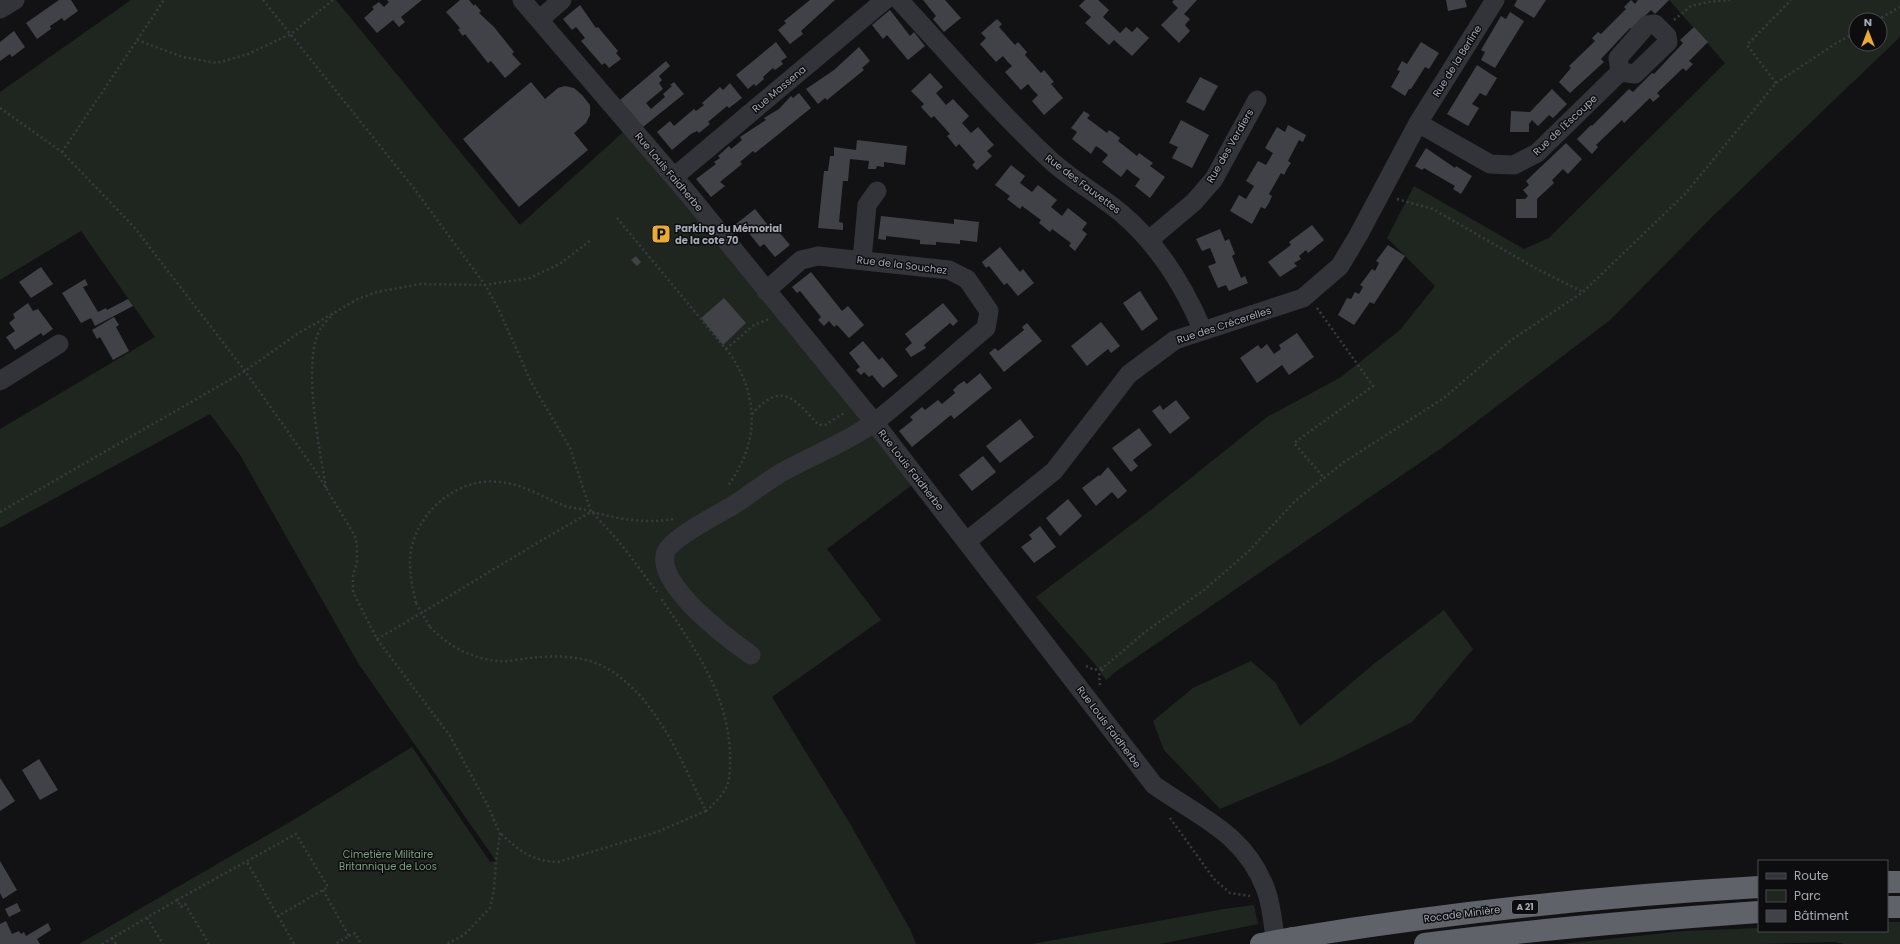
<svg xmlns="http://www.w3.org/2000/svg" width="1900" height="944" viewBox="0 0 1900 944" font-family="Poppins,sans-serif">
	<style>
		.green { fill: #1f261f; fill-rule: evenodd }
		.building { fill: #414247 }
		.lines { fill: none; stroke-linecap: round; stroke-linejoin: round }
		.path { stroke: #393b3f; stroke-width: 2.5; stroke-dasharray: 2 3; stroke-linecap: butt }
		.minor { stroke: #333439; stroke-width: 19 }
		.highway { stroke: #606269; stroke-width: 22 }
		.path-bridge { stroke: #393b3f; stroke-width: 2.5; stroke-dasharray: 2 3; stroke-linecap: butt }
		.highway-bridge { stroke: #606269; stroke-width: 22 }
		.labels { text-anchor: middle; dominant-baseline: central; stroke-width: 3; stroke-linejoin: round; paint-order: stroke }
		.shield { fill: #0d0d0f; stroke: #777a82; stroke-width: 1 }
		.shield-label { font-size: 9px; font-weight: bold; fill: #a4a9b4 }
		.street-label { font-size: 10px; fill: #a4a9b4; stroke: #0d0d0f }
		.poi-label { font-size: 10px; font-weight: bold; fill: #a4a9b4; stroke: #0d0d0f; text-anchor: start }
		.park-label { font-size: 10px; fill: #7c9e7e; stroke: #0d0d0f }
	</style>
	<rect width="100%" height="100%" fill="#121214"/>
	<!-- green -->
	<path class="green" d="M131 0H336L520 225 630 126 916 482 827 549 881 620 772 697 849 822 910 929 916 944H79L295 819 412 747 490 862 496 861 358 663 240 455 210 414 0 528V429L155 337 81 231 0 280V92Z
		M1669 0H1900V37L1714 215 1610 320 1443 447 1118 670 1106 680 1094 663 1036 597 1152 509 1267 417 1341 377 1400 330 1435 286 1387 238 1414 186 1524 249 1549 238 1725 63ZM1856 20H1880V44H1856Z
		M1444 610 1473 649 1412 722 1334 761 1220 809 1164 750 1153 721 1193 688 1251 661 1275 682 1300 726 1375 663Z
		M1254 905 1258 924 1160 944H1032L1224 909Z
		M1887 922H1900V944H1844L1835 942 1759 944H1561L1684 931 1759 928V931H1887Z"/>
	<!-- building -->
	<path class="building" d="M59 0H71L78 11 64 21 62 18 50 26 51 29 37 39 26 23Z
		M387 0H422L401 17 405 22 399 27 393 20 377 33 364 18 374 9 372 7 379 2 384 7 389 2Z
		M460 0H469L474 6 475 4 481 11 479 13 494 27 514 52 512 54 521 64 505 78 491 61 488 63 465 34 463 36 458 30 460 28 446 12Z
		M810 0H835L801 31 803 34 790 44 778 30 786 23 784 21Z
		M923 0H945L961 18 944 32 933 19 936 16Z
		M1085 0H1098L1109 10 1103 17 1120 33 1126 27 1132 32 1137 27 1149 38 1132 56 1114 40 1109 45 1085 23 1091 17 1079 6Z
		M1174 0H1197L1184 14 1190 19 1185 25 1190 31 1179 43 1161 25 1178 8 1172 2Z
		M1446 0H1465L1467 7 1448 11Z
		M1517 0H1546L1534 18 1514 6Z
		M1631 0 1635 4 1638 0H1669L1655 14 1651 10 1632 29 1630 28 1601 59 1604 62 1570 93 1559 82 1571 68 1569 66 1595 41 1592 38 1598 32 1601 34 1626 9 1624 7Z
		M580 5 596 28 598 27 618 51 616 53 621 59 609 68 605 63 602 65 581 41 585 38 576 27 572 30 563 19Z
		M890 10 910 36 914 32 925 46 908 60 887 35 883 39 872 25Z
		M1510 12 1524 21 1495 68 1481 60 1485 52 1481 50 1501 16 1506 19Z
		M997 19 1002 24 999 27 1015 45 1018 42 1027 52 1025 55 1041 73 1044 70 1054 82 1051 84 1063 98 1044 115 1032 101 1038 95 1033 90 1028 84 1021 90 1005 72 1012 66 1007 61 1003 56 996 62 980 44 986 38 981 33Z
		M1694 27 1708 42 1689 61 1693 64 1686 71 1683 68 1657 93 1660 96 1653 102 1650 98 1624 123 1622 120 1596 145 1598 147 1592 154 1577 139 1591 125 1592 126 1629 89 1633 92 1652 73 1654 74 1683 43 1680 40Z
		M14 31 25 47 12 57 10 54 0 61V42Z
		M776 42 787 57 781 61 783 64 775 70 773 68 763 77 764 79 756 86 754 84 748 89 736 75Z
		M1421 42 1439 53 1429 69 1425 67 1411 89H1409L1405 96 1391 87 1400 71 1397 70 1402 61 1407 64Z
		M859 47 870 61 862 68 864 70 827 100 825 98 818 104 806 89 834 70Z
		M666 61 670 66 659 76 662 80 659 83 663 89 646 103 651 109 665 97 663 94 672 86 670 85 674 82 684 94 643 127 620 100Z
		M1477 65 1497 78 1486 96 1480 93 1472 104 1479 108 1468 126 1447 114Z
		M930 73 943 87 936 93 946 105 953 99 969 116 962 123 971 133 978 127 994 145 987 151 992 156 977 170 972 165 975 162 959 144 956 147 947 136 950 134 934 116 931 118 921 107 924 104 911 91Z
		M1200 77 1218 86 1204 111 1186 102Z
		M531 82 545 99 558 88 565 86 574 88 582 95 590 105V115L586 123 574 133 588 150 519 207 463 139Z
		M730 83 742 98 729 108 727 106 708 122 710 124 699 133 697 131 691 134 672 150 657 132 670 121 674 126 694 109 696 111 704 105 702 103 720 87 723 90Z
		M1552 89 1567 104 1553 118 1549 115 1538 126 1532 120 1529 124V132H1510L1511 111 1530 112Z
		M799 93 811 108 755 153 753 151 740 162 742 164 720 182 725 186 711 197 696 179 716 164 714 162 720 158 718 156 729 146 731 149 742 140 740 137 766 120 764 118 779 109 791 96 793 98Z
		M1084 111 1090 115 1087 118 1107 133 1109 130 1115 134 1120 138 1118 141 1137 156 1139 153 1153 163 1150 166 1165 177 1150 198 1135 186 1140 179 1133 174 1127 169 1121 177 1102 162 1108 155 1102 150 1096 146 1091 154 1072 139 1077 132 1071 128Z
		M1181 120 1209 135 1192 168 1172 158 1178 147 1169 143Z
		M1288 125 1306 135 1303 142 1299 140 1288 161 1291 163 1287 169 1284 175 1281 173 1269 194 1272 196 1269 203 1265 209 1261 207 1252 224 1230 211 1239 195 1246 199 1254 186 1246 181 1258 161 1266 165 1273 153 1265 148 1277 127 1285 132Z
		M857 140 907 146 905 165 884 162V167L877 166 876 169H868L869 161 850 159 848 181H843L839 222 843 223V230L818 228 824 171H828L830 156H834V147L856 150Z
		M1566 143 1582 159 1568 174 1563 169 1552 180 1554 183 1537 199V218H1516V199H1525L1528 196 1523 190 1529 185 1526 181Z
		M1426 148 1455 168 1456 166 1472 176 1461 194 1453 189 1455 186 1424 168 1422 170 1415 166Z
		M1011 165 1025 176 1020 183 1032 192 1038 185 1057 200 1051 207 1062 216 1068 208 1087 223 1082 230 1087 234 1075 251 1069 246 1071 243 1052 229 1050 232 1039 223 1041 220 1022 206 1020 209 1007 199 1010 196 995 185Z
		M755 209 771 229 774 226 790 245 775 257 764 244 760 247 744 227 742 230 736 224Z
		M881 216 954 224V219L979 222 977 242 960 240V244L936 242V245L920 244V240L904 238 886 236V240L878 239Z
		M1312 225 1324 240 1308 253 1306 250 1299 256 1301 259 1294 263 1297 266 1280 277 1268 262 1291 245 1289 242Z
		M1220 229 1225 241 1229 239 1235 254 1232 256 1241 278 1245 276 1248 283 1229 291 1226 285 1218 288 1208 266 1216 263 1213 255 1210 248 1202 251 1196 239Z
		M1388 245 1405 256 1374 304 1370 302 1354 325 1338 315 1347 298 1351 299 1355 292 1359 294 1363 287 1360 285 1372 269 1375 271 1379 263 1376 261Z
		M1000 247 1020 272 1023 269 1034 283 1018 296 1007 283 1004 285 989 266 986 268 982 262Z
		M636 256 641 262 637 266 631 260Z
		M41 267 53 284 31 298 19 282Z
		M811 272 842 311 848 306 864 325 849 338 837 325 834 327 829 321 824 326 818 320 821 317 800 291 797 293 792 287Z
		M85 279 88 285 83 287 98 312 106 308 107 310 128 299 133 306 95 326 91 318 81 323 62 293Z
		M1140 291 1158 319 1142 331 1123 303Z
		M724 298 746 323 723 345 701 318Z
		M28 303 33 311 38 309 53 329 43 336 41 333 15 350 6 337 15 331 9 323 15 318 13 314Z
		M943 303 958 321 953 326 950 323 924 345 926 348 911 357 905 349 912 343 905 334Z
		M114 317 119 325 116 327 129 351 113 360 100 337 97 339 92 330Z
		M1101 322 1120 346 1111 353 1108 349 1087 366 1071 346Z
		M1027 323 1042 341 1004 372 989 353 995 348 998 351 1024 330 1022 327Z
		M1297 333 1314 357 1289 375 1282 365 1257 383 1240 358 1258 345 1261 349 1267 344 1274 354 1281 349 1279 345Z
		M863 341 879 360 882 357 898 376 883 388 872 375 869 377 864 372 861 375 856 370 860 367 849 353Z
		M980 373 992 388 954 419 951 415 912 447 899 431 913 420 910 417 922 407 925 410 938 400 942 404 955 393 953 390 958 385 964 381 967 384Z
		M1176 400 1190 418 1170 434 1152 411 1160 405 1163 410Z
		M1020 419 1034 437 1000 463 986 446Z
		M1139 428 1152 445 1133 460 1138 466 1131 472 1112 448Z
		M983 456 996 472 972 491 959 475Z
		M1108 467 1127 491 1118 499 1112 492 1096 506 1082 488 1099 475 1100 476Z
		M1068 499 1082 516 1060 536 1046 518Z
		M1040 526 1056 547 1034 563 1021 547 1032 539 1029 535Z
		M39 759 58 790 40 800 22 770Z
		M0 778 15 801 0 811Z
		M0 861 17 890 3 899 0 893Z
		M17 903 21 911 9 917 5 909Z
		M6 921 12 934 19 931 21 934 24 932 26 936 48 923 51 930 37 939 40 944H0V924Z"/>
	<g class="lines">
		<!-- path -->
		<path class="path" d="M263 0 413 187 485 285 498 308 531 382 570 448 591 512
			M1674 20 1691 6 1708 2 1730 0
			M1877 20 1900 7
			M137 40 183 57 217 63 248 54 291 34 333 0
			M1776 83 1747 45 1791 0
			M0 108 62 152 134 227 245 371 315 470 355 536 357 546V561L353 576V592L377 639 450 736 487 804 500 834 496 861 494 890 490 908 464 935 447 944
			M62 152 164 0
			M1397 199 1433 209 1537 269 1583 292
			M617 218 730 354C760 398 759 444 727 487
			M1317 308 1373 386 1294 443 1324 478
			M726 349 754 325 769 319
			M752 414C757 409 764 401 771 398 791 388 806 413 819 425H825L844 413
			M326 488C320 451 301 360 321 328 324 323 330 318 333 314
			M0 512 245 371 297 334 358 299 377 292 420 284 485 285 530 278 561 263 591 240
			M592 512C620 519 645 524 674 519
			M416 603C412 586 408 567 411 549 420 509 459 477 500 482 523 484 544 498 565 506 573 509 585 508 592 512 595 514 599 520 602 523 623 544 639 569 657 592
			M430 627C448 646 472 659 499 661 508 662 519 659 529 658 559 655 590 655 616 674 661 707 682 763 706 811 713 805 721 797 726 788 731 778 730 763 730 752 727 691 693 646 661 598
			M377 639C449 598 519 552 591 512
			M1086 666 1094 670 1102 668
			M1100 685 1099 675 1104 667 1145 632 1204 590 1248 552 1295 501 1344 462 1444 398 1510 341 1583 292 1685 194 1776 83 1835 44 1856 32
			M1170 818 1214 879 1230 893 1250 896
			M501 834C520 851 531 861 558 862L657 832 706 811
			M323 890 349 936 335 944
			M177 900 184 896 296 834 328 887 278 916 247 862
			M278 916 294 944
			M147 918 163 944
			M349 936 355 933 361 944
			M112 938 116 944
			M102 944 177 900 181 907 185 904 209 944"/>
		<!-- minor -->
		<path class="minor" d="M522 0 690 196 874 422 1154 785C1199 817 1245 833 1266 890 1272 906 1273 926 1276 944
			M899 0C947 52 994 107 1046 156 1068 178 1097 193 1121 213 1158 244 1184 286 1203 331
			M0 9 15 0
			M539 20 562 0
			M1655 24 1667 36 1668 42 1635 74 1620 72 1618 58 1647 25Z
			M1418 123 1490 164 1514 165 1537 153 1620 72
			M674 177 885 0
			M1149 240 1194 202 1214 179 1257 100
			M862 260 867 205 877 191
			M0 381 59 344
			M967 541 1054 471 1129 374 1175 340 1303 298 1340 266 1359 234 1418 123 1495 0
			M751 655C727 638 659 587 665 555 667 540 717 515 732 506 748 496 763 484 779 474 810 456 846 443 875 422 913 392 949 359 986 328L989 311 967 279 949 270 818 256 801 260 766 291"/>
		<!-- highway -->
		<path class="highway" d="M1887 882H1900
			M1887 907H1900
			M1293 938C1447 913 1603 896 1759 887
			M1425 944C1536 929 1647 920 1759 912"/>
		<!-- path-bridge -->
		<path class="path-bridge" d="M416 603 430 627"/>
		<!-- highway-bridge -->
		<path class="highway-bridge" d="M1261 944 1293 938"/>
	</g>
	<!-- icons -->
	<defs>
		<g id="parking-square" transform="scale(1)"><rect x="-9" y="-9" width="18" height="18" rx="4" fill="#e9ab35" stroke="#0d0d0f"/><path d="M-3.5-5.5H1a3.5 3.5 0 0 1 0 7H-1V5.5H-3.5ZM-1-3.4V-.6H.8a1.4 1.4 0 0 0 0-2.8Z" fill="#111"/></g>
	</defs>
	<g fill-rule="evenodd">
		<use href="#parking-square" x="661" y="234"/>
	</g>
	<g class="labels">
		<!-- shield labels -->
		<rect class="shield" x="1512" y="900" width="26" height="14" rx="3"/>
		<g class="shield-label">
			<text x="1525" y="907">A 21</text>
		</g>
		<!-- street labels -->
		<g class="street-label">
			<text transform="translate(1457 61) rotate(-58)">Rue de la Berline</text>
			<text transform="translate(779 89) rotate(-40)">Rue Massena</text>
			<text transform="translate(1565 125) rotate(-43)">Rue de l'Escoupe</text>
			<text transform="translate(1230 146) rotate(-60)">Rue des Verdiers</text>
			<text transform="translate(669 172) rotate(50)">Rue Louis Faidherbe</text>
			<text transform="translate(1083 184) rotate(37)">Rue des Fauvettes</text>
			<text transform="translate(902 265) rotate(7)">Rue de la Souchez</text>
			<text transform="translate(1224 325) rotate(-18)">Rue des Crécerelles</text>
			<text transform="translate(911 470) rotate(52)">Rue Louis Faidherbe</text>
			<text transform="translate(1109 727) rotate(53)">Rue Louis Faidherbe</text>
			<text transform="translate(1462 914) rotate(-7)">Rocade Minière</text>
		</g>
		<!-- poi labels -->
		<g class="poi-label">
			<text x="675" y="228">Parking du Mémorial<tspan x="675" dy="12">de la cote 70</tspan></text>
		</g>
		<!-- park labels -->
		<g class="park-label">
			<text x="388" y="854">Cimetière Militaire<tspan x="388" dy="12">Britannique de Loos</tspan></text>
		</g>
	</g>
	<!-- legend -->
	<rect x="1758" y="860" width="130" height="72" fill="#0d0d0f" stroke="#494b51"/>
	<rect x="1766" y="873" width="20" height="6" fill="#333439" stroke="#494b51"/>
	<text x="1794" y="880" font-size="12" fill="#a4a9b4">Route</text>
	<rect x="1766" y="890" width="20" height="12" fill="#1f261f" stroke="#494b51"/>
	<text x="1794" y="900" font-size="12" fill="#a4a9b4">Parc</text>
	<rect x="1766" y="910" width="20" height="12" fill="#414247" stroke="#494b51"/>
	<text x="1794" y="920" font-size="12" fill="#a4a9b4">Bâtiment</text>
	<!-- north arrow -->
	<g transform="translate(1868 32)"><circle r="19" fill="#0d0d0f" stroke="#494b51"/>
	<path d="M0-3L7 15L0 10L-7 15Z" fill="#e9ab35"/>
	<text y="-6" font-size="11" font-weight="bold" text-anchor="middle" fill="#a4a9b4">N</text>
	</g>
</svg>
